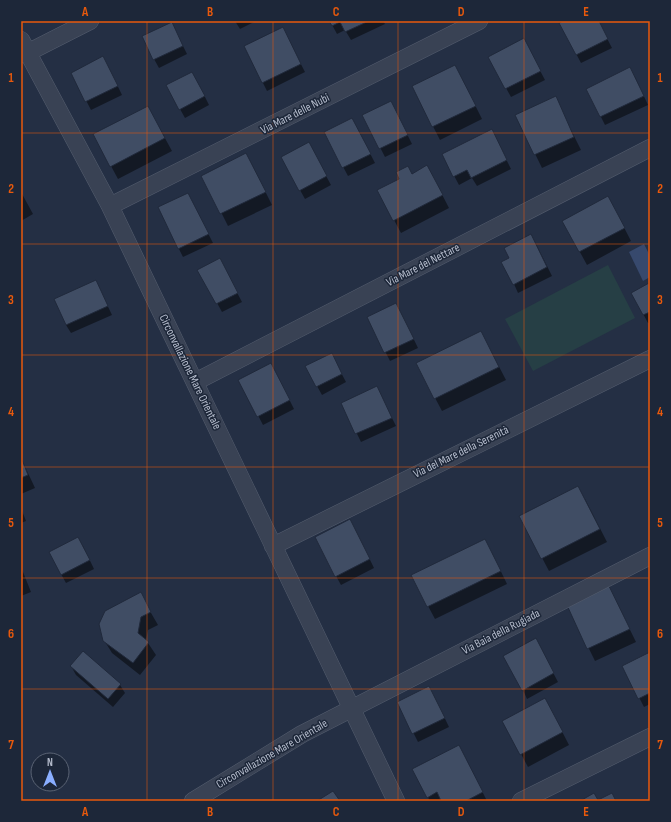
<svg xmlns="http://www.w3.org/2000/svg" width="671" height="822" viewBox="0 0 671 822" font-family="'Sofia Sans Condensed',sans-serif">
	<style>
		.green { fill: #263f45 }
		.water { fill: #37496d }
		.shadow { fill: #0007 }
		.building { fill: #404d64; stroke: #20293b }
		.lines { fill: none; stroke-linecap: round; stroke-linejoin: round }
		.street-casing { stroke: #545d6e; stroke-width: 18 }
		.street { stroke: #394254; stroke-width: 17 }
		.grid { fill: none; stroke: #e8590c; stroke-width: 1; stroke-opacity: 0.55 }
		.labels { text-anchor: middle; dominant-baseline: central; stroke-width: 3; stroke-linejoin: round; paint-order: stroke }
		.street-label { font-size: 12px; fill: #b6bdcd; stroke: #1d2739 }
		.neatline { fill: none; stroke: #e8590c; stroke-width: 1.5 }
		.grid-label { font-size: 13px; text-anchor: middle; font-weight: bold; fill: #e8590c }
	</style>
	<rect width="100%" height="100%" fill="#242f44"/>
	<!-- green -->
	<path class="green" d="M608 265 635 318 533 371 505 319Z"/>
	<!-- water -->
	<path class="water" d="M644 244 650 256V277L643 281 629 252Z"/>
	<!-- shadow -->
	<path class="shadow" d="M235 21H256L240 29Z
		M330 21H383L385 24 351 40 345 30 337 34Z
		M565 21H598L612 48 581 63 560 23Z
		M176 32 187 54 159 68 154 59Z
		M287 37 305 72 267 91 263 83Z
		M528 48 545 80 511 97 489 57Z
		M108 66 122 95 91 110 72 73Z
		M635 77 648 105 605 125 587 89Z
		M462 79 482 119 440 140 413 87Z
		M197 81 209 105 185 118 180 109Z
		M555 98 581 150 542 168 516 115Z
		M395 110 412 144 385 157 364 116Z
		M155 120 172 151 118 179 111 166Z
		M357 128 375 163 348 176 325 133Z
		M496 139 511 169 477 186 472 178 459 185 443 155Z
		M313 152 331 185 305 199 300 190Z
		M253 167 272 205 228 226 203 176Z
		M412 175 434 179 449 208 401 233 394 220 401 179Z
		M21 192 33 214 21 221Z
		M188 194 213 243 183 257 179 249Z
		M615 210 631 241 587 265 563 221Z
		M536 244 552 276 518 293 514 284 511 259Z
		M224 268 242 302 222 312 199 270Z
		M649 284 650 323H648L632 293Z
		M100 290 112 315 71 333 66 325Z
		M401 313 418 348 390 361 368 317Z
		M481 332 506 380 442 411 417 364Z
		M336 363 346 382 322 395 317 386Z
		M276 373 294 409 263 425 240 380Z
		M377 388 396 426 361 442 342 403Z
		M21 458 35 488 21 494Z
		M585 499 607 542 549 571 520 516Z
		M21 508 26 521 21 523Z
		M355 529 374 568 341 585 336 576Z
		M83 546 94 569 66 583 61 574Z
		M492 553 507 584 435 619 412 576Z
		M21 567 31 592 21 596Z
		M608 585 636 642 595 661 567 604Z
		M147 606 158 625 148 630 146 640 156 655 140 675 112 653 104 640Z
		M540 648 558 682 527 699 523 690Z
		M83 653 120 685 125 693 113 707 76 675 71 666Z
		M650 653V704L644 707 623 666Z
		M434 696 449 727 418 742 398 702Z
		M552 712 569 745 528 767 521 754Z
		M466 759 487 801H430L413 770Z"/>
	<!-- building -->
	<path class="building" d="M329 21H369L345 32 340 22 332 26Z
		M563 21H599L608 39 576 55 559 23Z
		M172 22 183 46 153 60 142 36Z
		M283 27 301 64 262 83 244 46Z
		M524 38 541 71 505 89 488 57Z
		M103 56 118 86 85 102 71 73Z
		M455 65 476 106 432 127 412 86Z
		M630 67 644 96 600 117 586 89Z
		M192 72 205 96 179 110 166 85Z
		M556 96 574 137 534 155 515 115Z
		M391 101 408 135 379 149 362 115Z
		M148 106 165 138 110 167 93 134Z
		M352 118 371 154 342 168 324 132Z
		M492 129 507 160 471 178 467 170 453 177 442 154Z
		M309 142 327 176 299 191 281 157Z
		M246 153 266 192 220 214 201 176Z
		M427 165 443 195 393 221 377 190 399 179 396 172 408 166 412 174Z
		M188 193 209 234 178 249 158 207Z
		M608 196 625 228 579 252 562 221Z
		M531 234 547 267 513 285 501 262 509 258 504 248Z
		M220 258 238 293 216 304 197 270Z
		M96 280 108 306 66 325 54 299Z
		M649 283 650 312 643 315 631 293Z
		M396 303 414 339 384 353 367 317Z
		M481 331 499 367 434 399 416 363Z
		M332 353 342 374 316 387 305 366Z
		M271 363 290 400 257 417 238 380Z
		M377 386 392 418 355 434 341 403Z
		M21 457 28 475 21 478Z
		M578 486 600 529 541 559 519 516Z
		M350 519 370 559 335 577 315 537Z
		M78 537 90 560 61 575 49 552Z
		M485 539 501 571 427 607 411 575Z
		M608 584 630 629 587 649 566 603Z
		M141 592 151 612 141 617 138 633 149 642 133 663 103 641 99 624 105 611Z
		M536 638 554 673 522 691 503 656Z
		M83 651 121 684 108 699 70 666Z
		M650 652V693L638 699 622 666Z
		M429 686 445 718 412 734 397 702Z
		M545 698 563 732 520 755 502 721Z
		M459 745 483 792 466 801H441L437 792 427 798 412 769Z
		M333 791 340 801H317Z
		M594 793 598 800 612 793 616 801H580Z"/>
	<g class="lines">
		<!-- street casing -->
		<g class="street-casing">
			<path id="street" d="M21 40 110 206 396 801
				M21 54 27 53 90 21
				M110 206 479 21
				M195 382 650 148
				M273 546 650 359
				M193 801 302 734 650 556
				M521 801 650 737"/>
		</g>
		<!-- street -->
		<use href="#street" class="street"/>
	</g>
	<!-- grid -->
	<path class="grid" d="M147 21V801M273 21V801M398 21V801M524 21V801M21 133H650M21 244H650M21 355H650M21 467H650M21 578H650M21 689H650"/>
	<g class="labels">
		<!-- street labels -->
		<g class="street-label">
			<text transform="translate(295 114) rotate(-27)">Via Mare delle Nubi</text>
			<text transform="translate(423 265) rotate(-27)">Via Mare del Nettare</text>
			<text transform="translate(190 372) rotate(64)">Circonvallazione Mare Orientale</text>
			<text transform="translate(461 452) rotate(-26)">Via del Mare della Serenità</text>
			<text transform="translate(501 632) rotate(-27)">Via Baia della Rugiada</text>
			<text transform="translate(272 754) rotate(-30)">Circonvallazione Mare Orientale</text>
		</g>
	</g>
	<!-- border -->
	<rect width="671" height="822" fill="none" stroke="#1d2739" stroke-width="44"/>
	<!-- north arrow -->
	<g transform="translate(50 772)"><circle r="19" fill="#1d2739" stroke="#5a6374"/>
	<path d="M0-3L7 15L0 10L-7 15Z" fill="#8aaeff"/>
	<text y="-6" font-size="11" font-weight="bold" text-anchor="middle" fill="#b6bdcd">N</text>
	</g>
	<rect x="22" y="22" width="627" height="778" class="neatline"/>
	<g class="grid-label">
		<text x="85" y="16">A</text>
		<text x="210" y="16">B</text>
		<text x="336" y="16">C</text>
		<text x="461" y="16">D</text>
		<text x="586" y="16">E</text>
		<text x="11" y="82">1</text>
		<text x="660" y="82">1</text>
		<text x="11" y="193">2</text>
		<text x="660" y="193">2</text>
		<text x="11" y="304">3</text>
		<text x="660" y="304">3</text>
		<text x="11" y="416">4</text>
		<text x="660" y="416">4</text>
		<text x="11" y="527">5</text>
		<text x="660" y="527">5</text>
		<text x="11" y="638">6</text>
		<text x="660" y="638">6</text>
		<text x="11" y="749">7</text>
		<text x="660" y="749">7</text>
		<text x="85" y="816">A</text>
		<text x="210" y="816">B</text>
		<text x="336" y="816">C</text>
		<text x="461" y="816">D</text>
		<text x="586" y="816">E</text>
	</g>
</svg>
